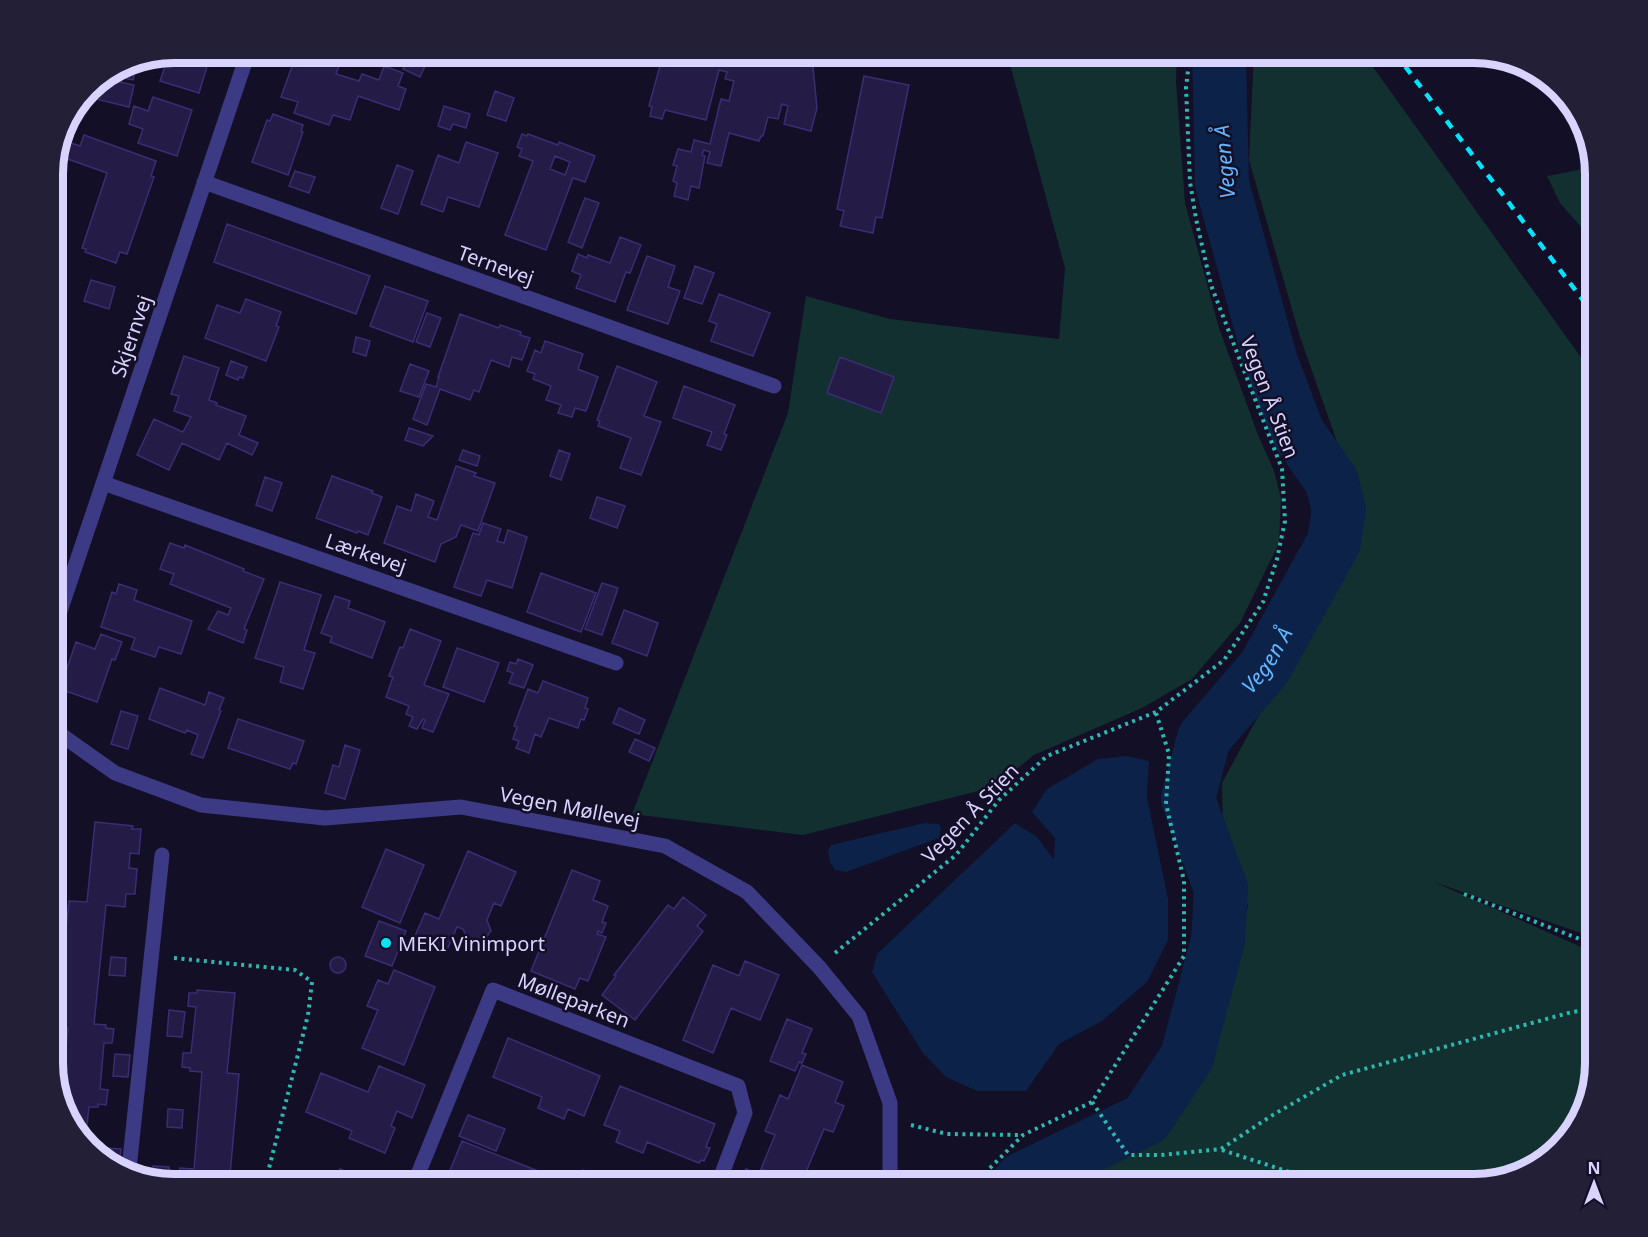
<svg xmlns="http://www.w3.org/2000/svg" width="1648" height="1237" viewBox="0 0 1648 1237" font-family="'Noto Sans',sans-serif">
	<style>
		.green { fill: #12302f }
		.water { fill: #0c2248 }
		.lines { fill: none; stroke-linecap: round; stroke-linejoin: round }
		.river { stroke: #0c2248; stroke-width: 54 }
		.building { fill: #241b47; stroke: #3b2d73; stroke-width: 1.5; fill-rule: evenodd }
		.path { stroke: #2fb8b0; stroke-width: 4; stroke-dasharray: 3 4.5; stroke-linecap: butt }
		.minor { stroke: #3d3a85; stroke-width: 15 }
		.rail { stroke: #00e5ff; stroke-width: 4.5; stroke-dasharray: 9 8; stroke-linecap: butt }
		.poi-dot { fill: #00e5ff; stroke: #130f26; stroke-width: 2 }
		.labels { text-anchor: middle; dominant-baseline: central; stroke-width: 5; stroke-linejoin: round; paint-order: stroke }
		.street-label { font-size: 20px; fill: #d9d4ff; stroke: #130f26 }
		.poi-label { font-size: 20px; fill: #d9d4ff; stroke: #130f26; text-anchor: start }
		.water-label { font-size: 21px; font-style: italic; fill: #62b6ff; stroke: #130f26 }
		.rim { fill: none; stroke: #d9d4ff; stroke-width: 8 }
	</style>
	<rect width="100%" height="100%" fill="#130f26"/>
	<!-- green -->
	<path class="green" d="M1007 53H1177L1176 81 1185 203 1219 328 1258 435 1274 471 1281 498 1279 543 1240 623 1192 679 1142 708 1034 755 994 787 803 835 632 814 788 413 806 296 890 319 1059 339 1065 268Z
		M1254 53H1363L1595 377V938L1434 882 1595 953V1063L1570 1137 1527 1172 1474 1184H1052L1154 1139 1181 1114 1248 906 1223 829 1222 783 1353 541 1358 517 1348 473 1300 337 1249 160Z
		M1594 167 1595 174V243L1560 203 1547 176Z"/>
	<!-- water -->
	<path class="water" d="M1126 756 1149 761 1147 797 1168 899V940L1147 982 1102 1021 1059 1044 1026 1091H977L946 1077 923 1053 872 972 877 954 1015 823 1037 837 1054 860 1055 838 1032 812 1047 789 1098 759Z
		M924 823 939 824 941 828 939 838 846 872 835 870 830 862 828 851 831 845Z"/>
	<g class="lines">
		<!-- river -->
		<path class="river" id="s1" d="M1018 1184 1022 1179 1146 1119 1187 1057 1218 940 1221 889 1188 799 1204 738 1265 667 1334 542 1339 509 1331 480 1298 433 1271 362 1222 184 1219 53"/>
	</g>
	<!-- building -->
	<path class="building" d="M174 52 211 53 199 93 160 81 169 54Z
		M315 53H353L349 64 341 61 336 74 359 81 362 74 379 80 384 66 403 73 398 86 406 89 399 110 358 96 350 120 333 115 329 125 294 113 298 102 281 97 295 58 311 64Z
		M595 53H611L609 63 593 60Z
		M666 53H687L688 60 692 61 694 53H731L730 55 740 57 741 53H794L812 57 817 108 811 131 784 124 788 106 782 104 778 119 768 117 763 136H761L759 141 729 133 721 166 707 163 710 152 704 150 702 155 705 156 699 188 691 186 688 200 674 196 677 183 673 181 677 166 673 165 678 149 691 152 694 140 710 144 721 99 729 101 734 81 725 79 727 72 719 70 706 120 665 110 662 119 650 116 652 107 649 106 662 58H665Z
		M930 53H968L966 64 929 55Z
		M409 58 425 66 420 77 403 69Z
		M138 60 133 80 107 75 128 62Z
		M864 76 909 85 882 218 876 217 873 233 840 226 844 211 837 209Z
		M102 78 134 85 129 107 92 98 95 82Z
		M495 91 514 98 506 121 487 115Z
		M153 97 192 110 177 156 138 143 143 129 129 124 134 106 148 111Z
		M444 106 470 114 466 128 453 124 450 130 438 126Z
		M273 114 303 125 301 131 303 132 288 175 252 162 267 120 270 121Z
		M522 134 527 136 528 134 558 145 559 142 595 156 585 182 573 178 546 250 505 235 533 161 519 156 522 149 517 147ZM555 156 570 162 565 175 550 169Z
		M84 135 156 161 151 176 154 177 127 254 120 252 116 263 85 252 86 249 82 248 107 173 65 158 71 143 80 146Z
		M466 142 498 153 479 207 448 197 443 212 421 204 438 155 459 163Z
		M397 165 413 171 398 214 381 208Z
		M295 171 315 177 309 193 289 186Z
		M585 198 599 203 582 248 568 242Z
		M227 224 370 276 356 314 214 262Z
		M620 237 641 245 630 273 626 272 615 302 576 288 581 275 572 271 578 254 587 258 588 255 610 263Z
		M53 244 57 245 53 292Z
		M647 256 675 266 668 287 680 291 668 324 627 310Z
		M695 266 714 273 702 304 684 298Z
		M91 280 115 287 109 309 84 301Z
		M385 286 428 301 413 342 370 326Z
		M719 294 770 313 753 356 711 341 717 324 709 321Z
		M246 299 281 312 276 326 279 327 266 361 205 338 217 305 240 313Z
		M427 313 441 318 430 347 416 342Z
		M460 314 499 328 500 325 521 332 520 335 530 338 522 360 512 357 509 367 491 360 479 392 474 390 470 400 440 389 427 425 413 419 426 384 436 387 439 377H438Z
		M356 337 370 341 366 356 353 352Z
		M545 341 583 354 578 369 598 377 586 411 575 408 572 417 558 413 561 405 546 400 551 386 533 379 535 374 527 371 535 350 541 353Z
		M184 356 219 368 209 400 217 403 216 405 246 416 239 435 258 443 252 455 227 443 219 460 182 443 169 470 137 455 154 419 183 432 191 417 174 411 179 396 171 394Z
		M840 357 894 377 881 413 827 393Z
		M231 361 247 367 243 378 239 377 238 380 226 375Z
		M410 364 429 371 419 397 400 391Z
		M617 366 657 382 644 416 661 422 641 475 620 468 631 438 598 426 600 421 597 420Z
		M684 386 735 405 724 434 727 435 721 450 707 445 712 432 673 418Z
		M409 428 433 436 423 446 405 440Z
		M463 450 480 456 477 466 459 460Z
		M559 450 570 454 561 480 550 476Z
		M456 466 476 473 474 476 495 483 478 531 461 525 456 537 441 544 435 562 384 543 397 506 411 511 416 494 434 501 428 517 437 520Z
		M332 476 373 491 372 493 382 497 368 535 358 531 357 533 316 518Z
		M265 477 282 483 272 511 256 505Z
		M597 497 625 506 617 528 590 518Z
		M483 523 501 529 497 541 504 543 508 530 527 537 512 588 487 580 481 596 454 587 473 533 479 535Z
		M170 543 184 548 185 545 244 569 243 571 264 579 244 629 247 630 243 643 208 629 218 611 228 615 231 608 170 584 174 574 160 569Z
		M541 573 596 593 581 632 527 612Z
		M280 582 321 595 304 650 315 653 303 689 280 682 284 667 255 658Z
		M602 583 618 588 602 635 585 629Z
		M119 584 137 590 134 600 192 621 181 654 159 647 155 657 131 649 135 638 101 627 112 592 116 594Z
		M335 596 350 601 348 608 385 622 372 658 330 642 332 637 321 633Z
		M624 610 658 623 647 656 612 643Z
		M410 629 441 641 424 685 449 694 433 732 422 728 425 720 423 719 417 729 409 726 413 717 406 714 409 706 386 697 393 677 389 676 400 647 403 648Z
		M101 634 122 642 115 660 112 659 97 702 60 689 76 642 95 649Z
		M457 648 499 663 484 702 443 687Z
		M518 659 533 665 524 688 509 683 513 673 507 671 510 662 516 664Z
		M543 681 588 698 585 708 588 709 584 720 581 719 578 728 549 718 541 737 535 734 529 753 516 748 519 741 513 739 517 727 514 726 528 689 538 693Z
		M160 688 205 705 209 692 224 698 219 710 221 711 203 758 191 754 198 735 187 730 185 733 149 719Z
		M619 708 645 720 639 734 613 723Z
		M121 711 138 716 128 749 111 744Z
		M238 719 304 741 296 764 293 763 290 769 228 748Z
		M635 739 655 748 649 761 629 752Z
		M345 745 360 750 345 799 325 793 333 765 339 767Z
		M95 822 133 826 132 829H141L139 854 130 853 129 868 137 869 135 894H126L125 907 106 905 94 1024 106 1025V1028L114 1029 112 1043H104L100 1089 108 1090 106 1105 98 1104V1107H89L85 1141 65 1117 61 1100 68 1028 60 1027V1023L53 1022V997L59 998 69 901 87 902Z
		M386 849 424 865 400 923 362 907Z
		M468 851 516 872 501 906 494 903 487 920 491 931 483 942 468 941 463 929 457 927 446 952 414 938 425 913 439 919Z
		M572 870 600 881 593 900 608 906 602 922 606 923 602 933 598 931 597 934 606 937 588 981 580 978 575 989 531 971Z
		M683 897 706 915 697 926 703 931 635 1020 602 995 616 976 614 975 668 905 674 909Z
		M379 921 406 931 392 966 365 956Z
		M330 965a8 8 0 1 1 16 0a8 8 0 1 1-16 0Z
		M111 957 126 958 125 976 109 975Z
		M745 961 779 975 760 1020 731 1008 713 1053 683 1040 713 965 739 976Z
		M394 970 435 987 404 1065 362 1048 378 1010 367 1006 378 980 388 984Z
		M197 990 235 993 227 1073 239 1074 230 1175 216 1174 215 1184H178L180 1168 194 1169 202 1072 190 1071V1068L182 1067 183 1053H191L196 1007 188 1006 189 993H197Z
		M169 1010 185 1012 182 1037 167 1036Z
		M787 1019 812 1029 802 1053 806 1054 802 1063 799 1062 795 1071 770 1061Z
		M508 1038 600 1076 584 1116 568 1109 564 1119 538 1108 542 1097 493 1077Z
		M115 1054 130 1055 128 1077 113 1076Z
		M802 1065 843 1082 835 1102 844 1106 833 1132 824 1129 801 1184H799L761 1169 775 1135 765 1131 780 1095 788 1099Z
		M379 1066 425 1085 412 1118 397 1111 391 1126 395 1128 385 1153 349 1138 352 1131 306 1112 321 1073 368 1092Z
		M620 1086 715 1124 706 1147 710 1148 704 1161 701 1160 699 1163 647 1142 643 1153 616 1142 620 1131 604 1125Z
		M168 1109 183 1110 182 1128 167 1127Z
		M468 1115 505 1129 496 1151 459 1136Z
		M462 1141 538 1171 532 1184H456L446 1180Z
		M105 1148 121 1149 119 1166 104 1161Z
		M153 1166 169 1167 168 1181 152 1177Z
		M340 1169 378 1184H333Z
		M746 1169 771 1179 769 1184H739Z
		M583 1170 619 1184H577Z"/>
	<g class="lines">
		<!-- path -->
		<path class="path" d="M1464 894 1595 945
			M835 953 956 855 999 800 1047 756 1156 712 1224 660 1263 602 1277 559 1285 521 1282 469 1211 285 1196 219 1190 182 1186 88 1190 53
			M174 958 295 970 312 982 308 1015 265 1184
			M1092 1102 1128 1155H1161L1221 1149 1271 1116 1342 1075 1572 1012 1595 1009
			M911 1125 947 1134 1022 1135
			M1222 1150 1326 1184
			M974 1184 1023 1135 1092 1102 1184 956V881L1166 804 1169 754 1156 713"/>
		<!-- minor -->
		<path class="minor" d="M204 182 774 386
			M103 483 616 663
			M53 632 248 53
			M53 729 115 773 201 805 325 818 461 807 665 846 747 892 819 967 859 1016 890 1103V1184
			M129 1169 162 855
			M414 1184 493 990 738 1086 745 1113 718 1184"/>
		<!-- rail -->
		<path class="rail" d="M1395 53 1595 316"/>
	</g>
	<!-- markers -->
	<circle class="poi-dot" cx="386" cy="943" r="6"/>
	<g class="labels">
		<!-- street labels -->
		<g class="street-label">
			<text transform="translate(496 265) rotate(20)">Ternevej</text>
			<text transform="translate(131 336) rotate(-71)">Skjernvej</text>
			<text transform="translate(1270 397) rotate(69)">Vegen Å Stien</text>
			<text transform="translate(366 553) rotate(19)">Lærkevej</text>
			<text transform="translate(570 807) rotate(11)">Vegen Møllevej</text>
			<text transform="translate(970 813) rotate(-46)">Vegen Å Stien</text>
			<text transform="translate(574 1000) rotate(21)">Mølleparken</text>
		</g>
		<!-- poi labels -->
		<g class="poi-label">
			<text x="398" y="943">MEKI Vinimport</text>
		</g>
		<!-- water labels -->
		<g class="water-label">
			<text transform="translate(1224 162) rotate(-95)">Vegen Å</text>
			<text stroke="none"><textPath href="#s1" startOffset="650">Vegen Å</textPath></text>
		</g>
	</g>
	<!-- crop -->
	<path d="M0 0H1648V1237H0ZM174 63H1474A111 111 0 0 1 1585 174V1063A111 111 0 0 1 1474 1174H174A111 111 0 0 1 63 1063V174A111 111 0 0 1 174 63Z" fill="#231f37" fill-rule="evenodd"/>
	<path class="rim" d="M174 63H1474A111 111 0 0 1 1585 174V1063A111 111 0 0 1 1474 1174H174A111 111 0 0 1 63 1063V174A111 111 0 0 1 174 63Z"/>
	<!-- north arrow -->
	<g transform="translate(1594 1183)" stroke="#130f26" stroke-width="4.5" paint-order="stroke">
	<path d="M0-4.5L10 22L0 15L-10 22Z" fill="#d9d4ff"/>
	<text y="-9" font-size="16" font-weight="bold" text-anchor="middle" fill="#d9d4ff">N</text>
	</g>
</svg>
